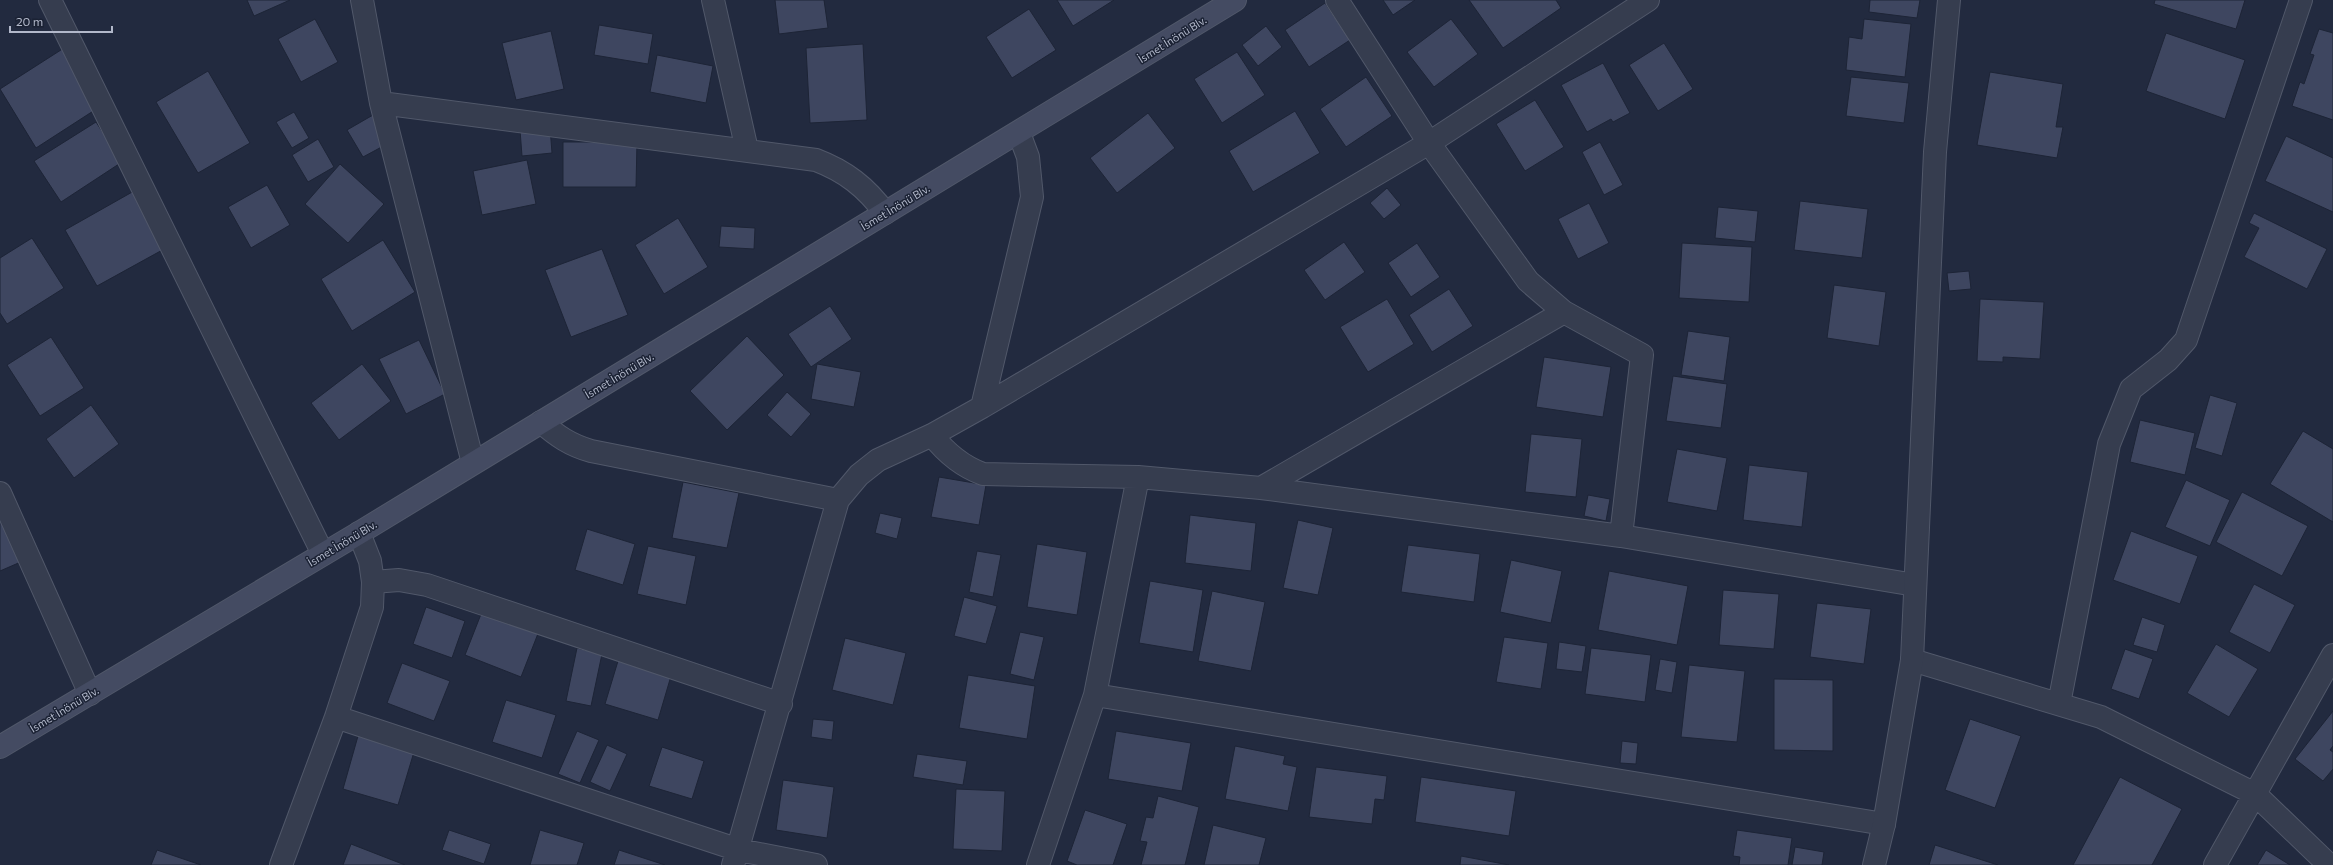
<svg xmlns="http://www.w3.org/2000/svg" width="2333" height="865" viewBox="0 0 2333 865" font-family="Commissioner,sans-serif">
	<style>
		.building { fill: #3e4660; stroke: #1d2436 }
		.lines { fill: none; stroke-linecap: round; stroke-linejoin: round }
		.minor-casing { stroke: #51586a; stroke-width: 24 }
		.tertiary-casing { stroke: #51586a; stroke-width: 24 }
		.secondary-casing { stroke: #51586a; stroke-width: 24 }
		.minor { stroke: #363d4f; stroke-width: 22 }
		.tertiary { stroke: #363d4f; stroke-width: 22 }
		.secondary { stroke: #444b62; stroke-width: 22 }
		.labels { text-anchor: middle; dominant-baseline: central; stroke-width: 3; stroke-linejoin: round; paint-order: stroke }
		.street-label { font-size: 11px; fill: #b2b8ca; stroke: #1b2234 }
	</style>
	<rect width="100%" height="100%" fill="#222a3f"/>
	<!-- building -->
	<path class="building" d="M247 0H290L254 16Z
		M775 0H824L828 28 779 34Z
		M1057 0H1114L1073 26Z
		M1383 0H1415L1393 15Z
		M1469 0H1556L1561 8 1503 48Z
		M1870 0H1920L1917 18 1869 12Z
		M2155 0H2245L2236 29 2154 4Z
		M1325 3 1350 40 1309 67 1285 30Z
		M1029 9 1056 50 1012 78 986 37Z
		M315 19 338 62 301 82 278 39Z
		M1451 19 1478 54 1434 87 1407 52Z
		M1864 19 1911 24 1905 77 1846 70 1849 37 1862 39Z
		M599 25 653 34 648 64 594 55Z
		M1266 26 1282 47 1258 66 1242 45Z
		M2319 29 2333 33V120L2292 106 2300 82 2304 84 2314 55 2310 54Z
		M551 31 564 89 516 100 502 43Z
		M2166 33 2245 60 2225 119 2146 91Z
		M1664 43 1693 89 1658 111 1629 65Z
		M863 44 867 120 810 123 806 48Z
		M64 48 101 106 36 148 0 89Z
		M1237 52 1265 95 1222 123 1194 79Z
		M657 55 713 66 706 103 650 92Z
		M1603 63 1630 113 1613 122 1611 119 1587 132 1561 85Z
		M208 71 250 143 198 173 156 102Z
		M1990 72 2063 84 2056 127H2063L2057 158 1977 145Z
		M1366 77 1392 116 1346 147 1320 109Z
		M1851 77 1909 83 1904 123 1846 116Z
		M1535 100 1564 147 1525 171 1496 124Z
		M1295 111 1320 153 1253 192 1229 151Z
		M294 112 309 138 292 148 276 122Z
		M1148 113 1175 148 1117 193 1090 158Z
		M373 115 389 143 363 157 347 130Z
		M96 122 122 162 61 202 34 161Z
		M550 127 552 153 522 156 520 130Z
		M2286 136 2333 158V212L2265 181Z
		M318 139 334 167 308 182 292 155Z
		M563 142H637L636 187H563Z
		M1600 142 1623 185 1604 195 1582 152Z
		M527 160 536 204 482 215 473 171Z
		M340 164 384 204 348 243 305 204Z
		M267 185 290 225 251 248 228 207Z
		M1387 188 1401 205 1384 219 1370 203Z
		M134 191 166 248 97 286 65 230Z
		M1800 201 1868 209 1862 258 1794 250Z
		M1589 203 1609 243 1578 259 1558 219Z
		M1718 207 1758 211 1755 242 1715 238Z
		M2254 213 2327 249 2307 289 2244 257 2259 228 2249 223Z
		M678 218 708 267 664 294 635 245Z
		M721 226 755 228 754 249 719 247Z
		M32 238 64 288 7 324 0 313V258Z
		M383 240 415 292 352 331 321 279Z
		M1344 242 1365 272 1325 300 1304 270Z
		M1417 243 1440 277 1411 297 1388 263Z
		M1682 243 1752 247 1749 302 1679 298Z
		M602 249 628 315 571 337 545 270Z
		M1969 271 1971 289 1949 291 1947 273Z
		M1834 285 1886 292 1879 346 1827 338Z
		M1449 289 1473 326 1432 352 1409 315Z
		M1387 299 1414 344 1368 372 1340 327Z
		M1980 299 2044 302 2040 359 2003 357V362L1977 361Z
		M830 306 852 339 811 367 788 334Z
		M1688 331 1730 337 1724 381 1681 375Z
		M747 336 784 375 727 430 690 391Z
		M51 337 84 388 40 416 7 365Z
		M419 340 445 394 406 414 379 359Z
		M1544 357 1611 367 1603 417 1536 407Z
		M362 364 391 401 339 440 311 403Z
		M817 364 861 372 854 407 811 399Z
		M1673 376 1727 384 1721 428 1666 421Z
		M787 392 811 414 791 437 767 415Z
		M2210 395 2237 403 2222 456 2195 448Z
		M91 405 119 444 74 478 46 439Z
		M2140 420 2195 433 2185 475 2130 462Z
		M2303 431 2333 449V522L2270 484Z
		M1531 434 1582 439 1576 497 1525 492Z
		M1677 449 1727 458 1717 511 1667 502Z
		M1749 465 1808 472 1802 527 1743 520Z
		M939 477 986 485 979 525 931 517Z
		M2186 480 2230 500 2210 546 2165 527Z
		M683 482 739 493 727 548 672 538Z
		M2242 492 2308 526 2282 576 2216 542Z
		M1588 495 1610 499 1606 521 1584 516Z
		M0 504 23 561 0 571Z
		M880 513 902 518 897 539 875 533Z
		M1190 515 1256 523 1251 571 1185 563Z
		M1298 520 1333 528 1318 595 1283 588Z
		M587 529 635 544 623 585 575 570Z
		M2131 531 2198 556 2180 604 2113 580Z
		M1037 544 1087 552 1077 615 1027 607Z
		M1408 545 1480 554 1474 602 1401 592Z
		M648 546 696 556 686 605 637 594Z
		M977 551 1001 555 993 597 969 592Z
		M1511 560 1562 571 1551 623 1500 612Z
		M1609 571 1688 586 1677 645 1598 630Z
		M1150 581 1203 590 1193 652 1139 643Z
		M2254 584 2295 605 2270 653 2229 632Z
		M1723 590 1779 594 1774 649 1719 645Z
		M1212 591 1265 602 1251 671 1198 661Z
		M964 597 997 606 986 644 954 636Z
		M1817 603 1871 609 1864 664 1810 657Z
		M426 607 465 621 452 658 413 644Z
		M483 609 539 631 521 677 465 655Z
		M2142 617 2165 625 2157 652 2133 645Z
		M1020 632 1044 637 1034 680 1010 674Z
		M1504 637 1548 643 1541 689 1496 682Z
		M845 638 906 653 893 705 832 690Z
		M1559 642 1586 646 1582 672 1556 669Z
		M2216 644 2258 669 2229 717 2187 693Z
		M577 648 602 654 591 706 566 701Z
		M1591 648 1651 655 1645 702 1585 694Z
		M2125 649 2153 659 2139 699 2111 689Z
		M1660 659 1677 662 1672 693 1655 690Z
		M618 661 671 676 658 720 605 704Z
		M402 663 450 681 434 721 387 703Z
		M1689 665 1745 671 1737 742 1681 737Z
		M968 675 1035 686 1027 739 959 728Z
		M1774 679 1833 680V751L1774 750Z
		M506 700 556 715 542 758 492 742Z
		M2333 711V746L2330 750 2333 752V769L2323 781 2295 759Z
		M813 719 834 721 832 740 811 737Z
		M1970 719 2021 736 1995 808 1945 790Z
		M577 731 599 740 580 783 558 774Z
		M1116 731 1191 743 1182 791 1108 779Z
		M358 736 414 752 398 805 343 789Z
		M1622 741 1638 743 1636 764 1620 763Z
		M607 745 627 754 610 791 590 782Z
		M1235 746 1285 756 1283 764 1297 767 1288 811 1225 799Z
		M662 747 704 761 692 799 649 786Z
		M917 754 967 761 963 785 913 777Z
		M1316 767 1387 776 1384 800 1375 799 1372 824 1309 817Z
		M1421 777 1516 791 1509 836 1415 822Z
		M2120 777 2182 809 2152 865H2073Z
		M783 780 834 787 827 838 776 830Z
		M956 789 1005 791 1002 851 953 849Z
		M1158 796 1199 807 1185 865H1141L1147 842 1140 841 1146 817 1153 818Z
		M1085 810 1127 824 1113 865H1077L1067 861Z
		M1213 825 1266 838 1259 865H1204Z
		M449 830 491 844 484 864 442 850Z
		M540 830 584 843 577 865H530Z
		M1737 830 1792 838 1788 865H1739L1740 857 1733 856Z
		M351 844 405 865H343Z
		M1935 845 1998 865H1929Z
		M1795 847 1824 852 1822 865H1792Z
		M157 850 201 865H151Z
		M619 850 665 865H614Z
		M2266 850 2290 865H2257Z
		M1461 856 1509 865H1460Z"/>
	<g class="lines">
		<!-- minor casing -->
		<g class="minor-casing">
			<path id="minor" d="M50 0 323 554
				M362 0 381 103 473 463
				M713 0 747 150
				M1337 0 1429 143 1528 281 1564 312 1642 355 1621 536
				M381 103 816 160C845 171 866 187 885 213
				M982 407 1032 197 1028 157 1019 133
				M541 422C557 436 570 445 591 451L838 500
				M932 435C946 453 961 466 983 474L1138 477 1261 488 1621 536 1915 585
				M1261 488 1564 312
				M0 493 90 694
				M373 582 399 580 427 585 781 704
				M1912 660 2101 717 2255 794 2329 865
				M1095 695 1884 824
				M2059 704 2109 444 2131 389 2168 360 2186 340 2301 0
				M336 717 739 850 816 865
				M281 865 336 717 372 607 373 582 370 561 359 533
				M733 865 838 500 859 475 878 460 932 435 982 407 1429 143 1648 0
				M1038 865 1095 695 1138 477
				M2215 865 2333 655"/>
		</g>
		<!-- tertiary casing -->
		<g class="tertiary-casing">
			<path id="tertiary" d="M1874 865 1884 824 1912 660 1935 152 1949 0"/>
		</g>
		<!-- secondary casing -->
		<g class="secondary-casing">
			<path id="secondary" d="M0 747 359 533 1235 0"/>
		</g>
		<!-- minor -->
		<use href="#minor" class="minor"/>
		<!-- tertiary -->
		<use href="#tertiary" class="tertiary"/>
		<!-- secondary -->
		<use href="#secondary" class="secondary"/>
	</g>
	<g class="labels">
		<!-- street labels -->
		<g class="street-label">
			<text transform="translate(1172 39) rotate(-32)">İsmet İnönü Blv.</text>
			<text transform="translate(895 207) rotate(-31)">İsmet İnönü Blv.</text>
			<text transform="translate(619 375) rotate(-31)">İsmet İnönü Blv.</text>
			<text transform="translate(342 543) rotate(-31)">İsmet İnönü Blv.</text>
			<text transform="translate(64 709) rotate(-31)">İsmet İnönü Blv.</text>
		</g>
	</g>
	<!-- scale -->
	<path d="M10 26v6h102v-6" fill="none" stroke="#b2b8ca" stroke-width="2"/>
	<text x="16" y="26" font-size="12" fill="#b2b8ca" stroke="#1b2234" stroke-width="3" paint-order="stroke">20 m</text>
</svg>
